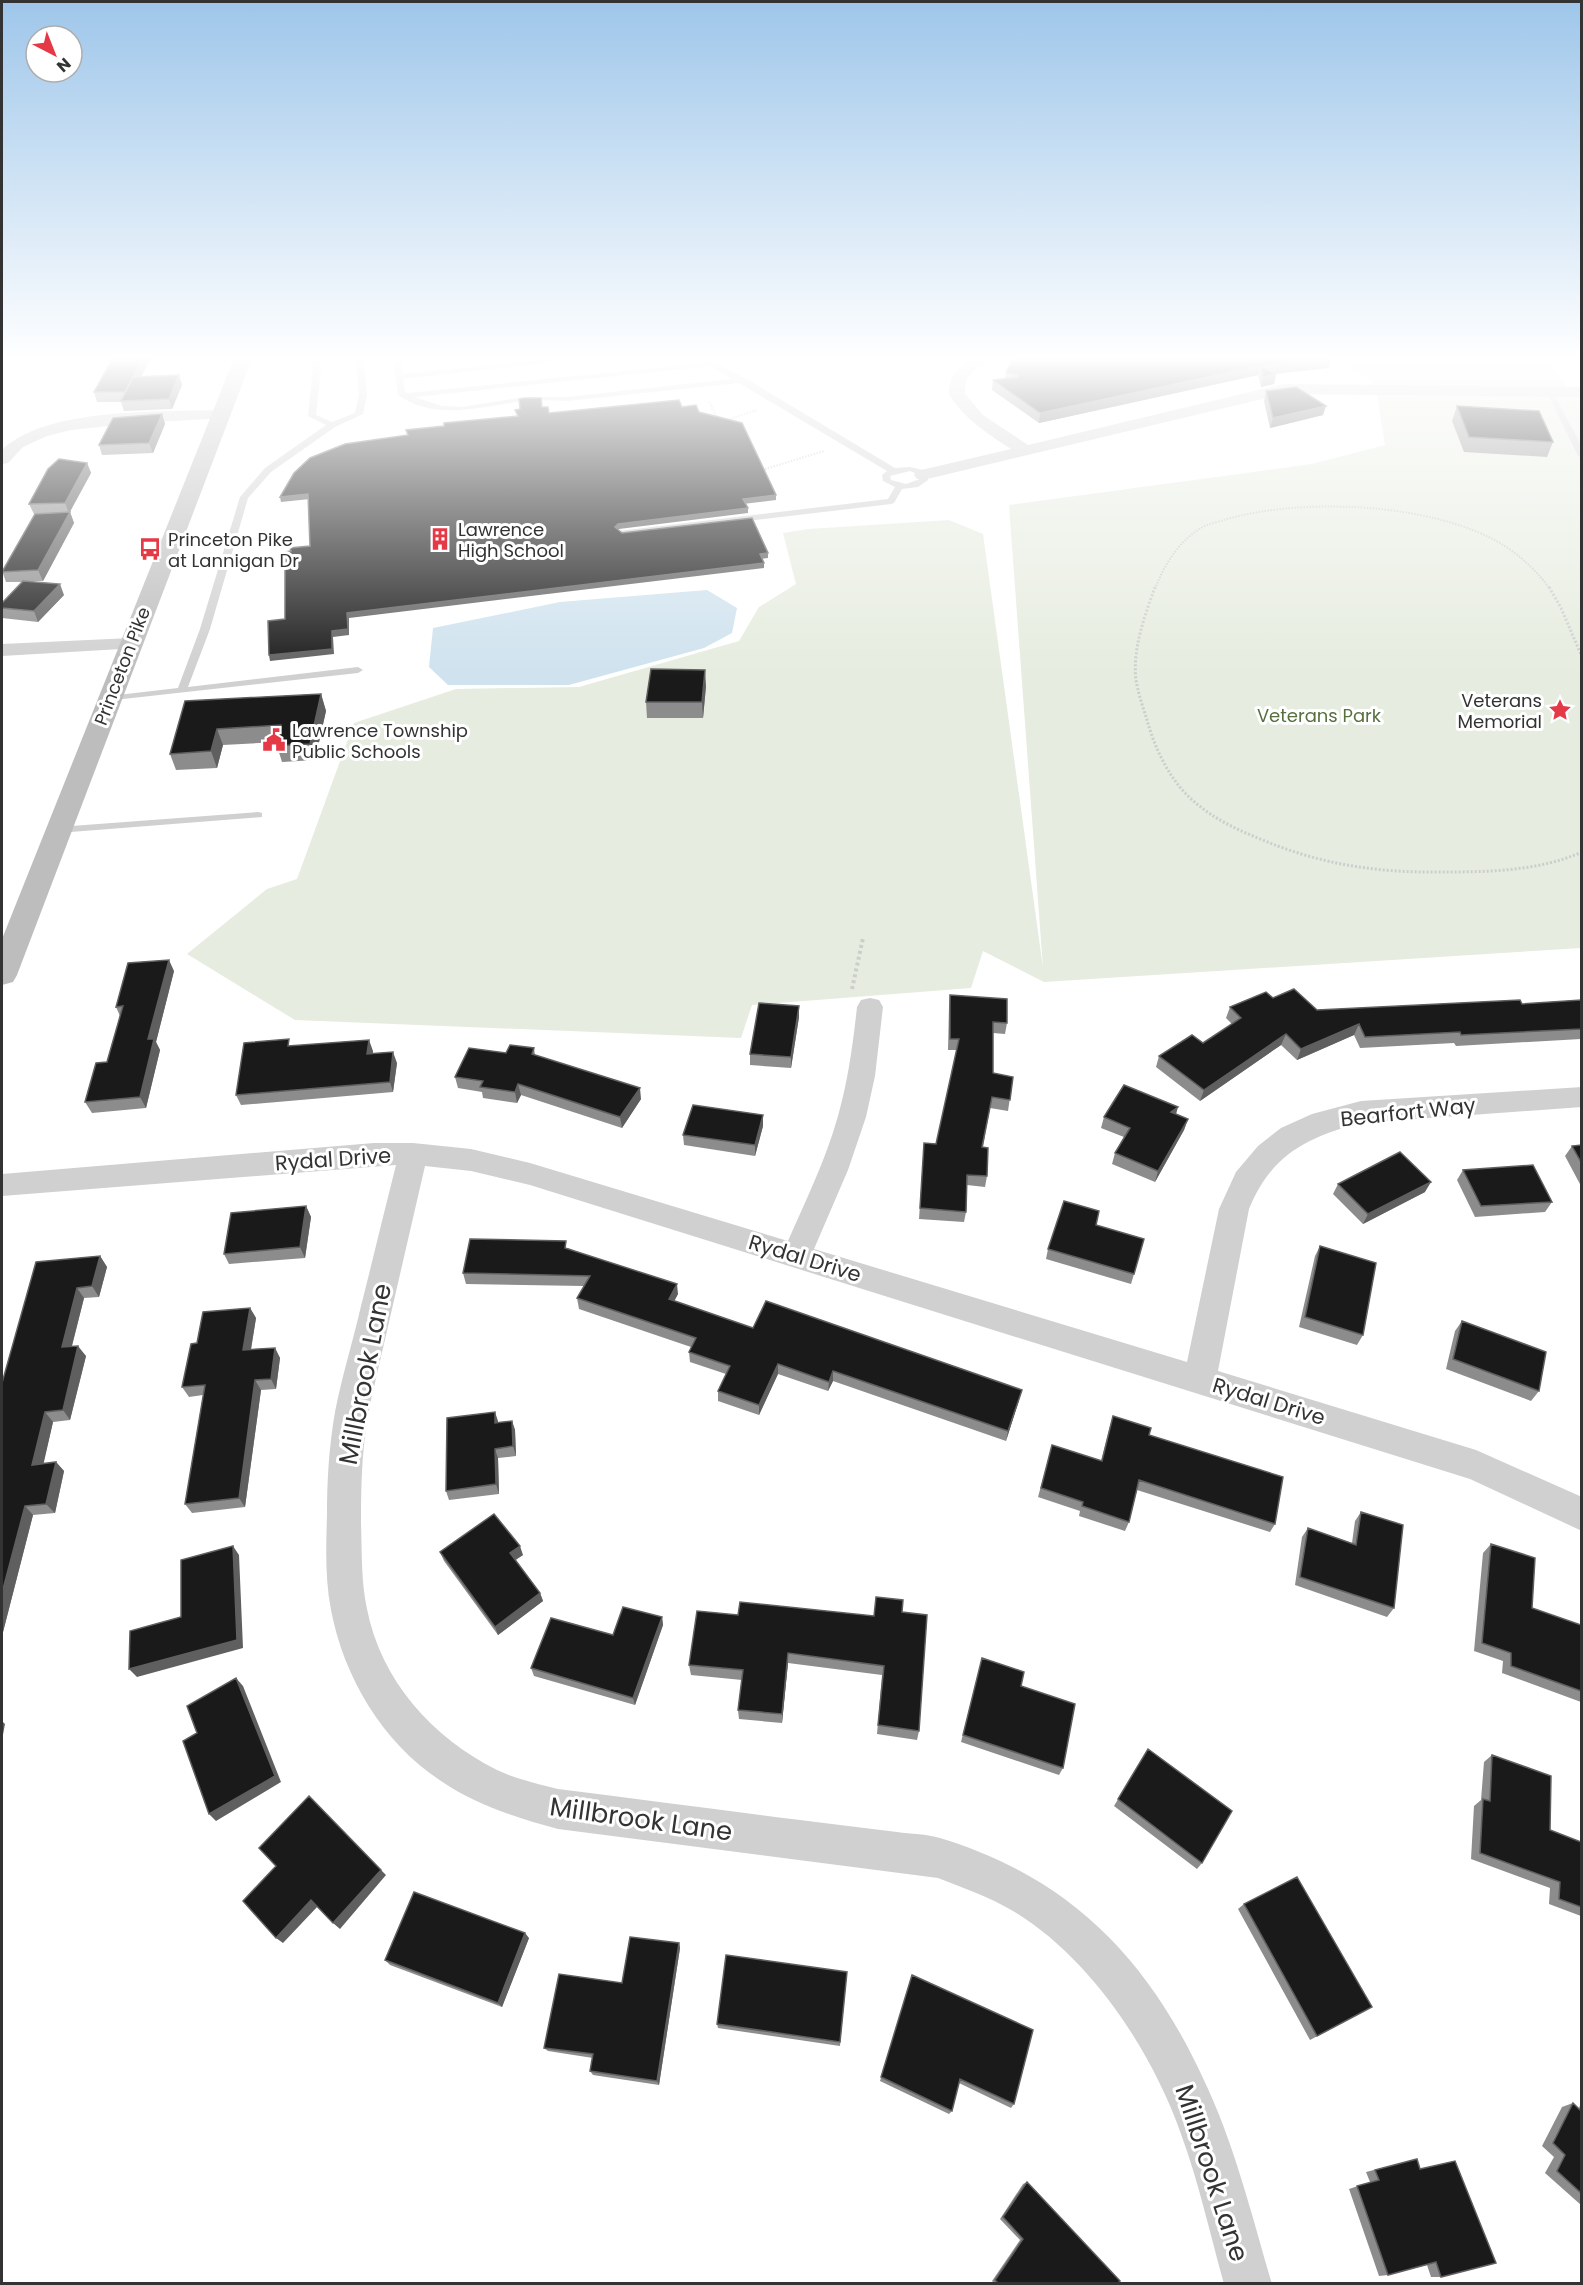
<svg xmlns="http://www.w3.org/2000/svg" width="1583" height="2285" viewBox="0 0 1583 2285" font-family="Poppins,sans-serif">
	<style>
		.green { fill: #e6ecdf }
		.water { fill: #cfe2ee }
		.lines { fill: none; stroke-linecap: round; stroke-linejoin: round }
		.path-far2 { stroke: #cdcdcd; stroke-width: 2; stroke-dasharray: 1.5 1.5; stroke-linecap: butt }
		.path-far1 { stroke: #cdcdcd; stroke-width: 3; stroke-dasharray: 2 2; stroke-linecap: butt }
		.path { stroke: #cdcdcd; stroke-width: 4; stroke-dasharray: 3 3; stroke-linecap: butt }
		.service { fill: #d0d0d0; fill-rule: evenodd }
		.minor { fill: #d0d0d0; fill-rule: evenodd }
		.secondary { fill: #bdbdbd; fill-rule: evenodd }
		.wall { fill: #8c8c8c }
		.shaded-wall { fill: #5f5f5f }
		.building { fill: #1a1a1a; stroke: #5f5f5f; stroke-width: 1.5 }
		.labels { text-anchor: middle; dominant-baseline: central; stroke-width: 6; stroke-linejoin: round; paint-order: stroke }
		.far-poi-label { font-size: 18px; fill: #333; stroke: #fff; text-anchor: start }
		.far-street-label { font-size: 18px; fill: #333; stroke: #fff }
		.far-park-label { font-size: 18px; fill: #56703f; stroke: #fff }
		.street-label { font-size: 21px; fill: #333; stroke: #fff }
		.near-street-label { font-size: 26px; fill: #333; stroke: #fff }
	</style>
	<rect width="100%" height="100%" fill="#fff"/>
	<!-- green -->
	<path class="green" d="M1330 356H1545L1571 392H1581V948L1044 982 983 951 971 988 752 1005 741 1038 295 1020 187 954 267 889 297 879 354 723 456 689 579 687 739 641 759 607 796 584 783 533 809 529 949 520 983 534 1043 968 1009 505 1312 464 1385 445 1376 390 1368 377Z"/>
	<!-- water -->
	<path class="water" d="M707 590 737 608 732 633 704 648 569 685H448L429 667 433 628 560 602Z"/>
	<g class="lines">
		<!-- path-far2 -->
		<path class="path-far2" d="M709 402 718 419
			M724 421 757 410
			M762 470 824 451
			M1155 589C1164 565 1179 541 1201 528 1209 523 1219 522 1227 519 1298 499 1407 503 1475 531 1506 543 1530 562 1550 589"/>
		<!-- path-far1 -->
		<path class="path-far1" d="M1155 587C1145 615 1132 650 1136 680 1138 693 1143 707 1147 720 1154 746 1168 776 1187 795 1206 814 1229 826 1253 836 1317 864 1374 873 1443 872 1490 872 1539 871 1582 852
			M1549 587 1561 608 1582 657"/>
		<!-- path -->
		<path class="path" d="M852 989 863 938"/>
		<!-- service -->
		<path class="service" d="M311 356H319L321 367 316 415 332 422 355 413 359 395 355 356H363L367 395 363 414 335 427 271 472 248 498 210 629 188 687 358 667 363 670 358 673 105 701 104 699 109 696 178 688 200 629 240 497 265 468 326 425 308 416 313 367Z
			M393 356H420L401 361 403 374 578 356H606L403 379 405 392 408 393 704 363 701 360 705 358 745 378 895 468 910 467 923 470 928 480 918 487 902 489 894 503 891 504 622 536 618 533 619 531 888 499 895 487 883 481 882 475 887 471 739 383 567 401C553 400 539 400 525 401 482 406 437 422 398 395ZM711 366 732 379 567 397H524L462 407 442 406 415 397ZM910 471 917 474 920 479 906 484 891 480 890 476Z
			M1546 390 1553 392 1582 447V458L1578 456Z
			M258 812 262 813V817L58 833 53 830 58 827Z"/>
		<!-- minor -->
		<path class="minor" d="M976 356H995C981 372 964 367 965 394L983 415 1028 445 1283 384 1582 387V397L1283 394 923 480 917 479 914 475 917 471 1011 449C987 433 964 419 949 394 949 374 960 366 976 356Z
			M221 410 229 415 227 418 137 423 71 430 47 436 23 447 8 463 2 464V450C46 407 161 412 221 410Z
			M131 638 138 640 141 644 138 648 2 656V644Z
			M870 998 879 1000 883 1007 875 1076 866 1117 848 1170 814 1249 1187 1362 1219 1209 1236 1172 1258 1146 1281 1128 1312 1114 1361 1101 1582 1087V1107L1361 1123C1307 1137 1271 1155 1249 1209L1218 1371 1476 1450 1582 1497V1531L1470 1479 530 1185 471 1171 425 1166 371 1400C362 1441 361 1482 361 1523 362 1552 361 1581 367 1609 381 1681 433 1738 497 1770 516 1779 538 1784 558 1789 639 1799 719 1810 800 1820 832 1824 864 1828 897 1832 911 1834 927 1834 940 1838 1068 1877 1146 1956 1202 2076 1234 2142 1251 2213 1272 2284H1224C1210 2234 1199 2183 1181 2134 1152 2051 1090 1957 1013 1911 989 1897 964 1888 938 1878L558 1829C518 1818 476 1805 441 1781 383 1743 344 1678 331 1610 325 1579 326 1547 327 1515 327 1481 329 1446 335 1412 342 1376 353 1341 361 1306 373 1259 384 1212 396 1165L2 1196V1174L374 1143H413L471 1149 530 1163 788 1241C806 1200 826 1159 838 1116 848 1081 853 1044 857 1007L861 1000Z"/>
		<!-- secondary -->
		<path class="secondary" d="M235 356H253L17 975 13 982 2 985V939Z"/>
	</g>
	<!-- wall -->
	<path class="wall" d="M152 356 141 377 179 375 182 385 172 409 124 411 121 402H97L94 392Z
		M1331 358 1328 368 1276 374 1274 384 1261 387 1258 375 1039 423 992 390 993 380 1005 379 1006 373Z
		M1266 391 1323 415 1270 428 1264 401Z
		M1457 406 1553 442 1547 457 1464 452 1452 421Z
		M162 414 165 424 153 453 102 455 99 445Z
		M87 463 91 473 70 512 74 523 43 581H29L64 595 38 622 2 618V603L23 582H6L2 571 35 514H34L29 504Z
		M706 686 703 718H647L646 702Z
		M321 694 326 711 315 760 282 762 277 746 278 742 223 745 217 768 176 770 170 754 185 701Z
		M174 971 156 1042 160 1050 146 1108 92 1113 85 1102 107 1062 120 1016 116 1007Z
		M950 995 1007 1023 1005 1034 993 1033V1073L1013 1077 1008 1111 990 1108 983 1147 987 1176 985 1187 967 1185 966 1212 964 1222 919 1219 924 1143 936 1144 957 1050H948L949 1006Z
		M1273 998 1317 1010 1522 1004 1581 1000V1039L1456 1046 1454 1043 1360 1048 1354 1035 1297 1060 1281 1045 1200 1101 1156 1067 1159 1056 1203 1043 1232 1024 1226 1018 1230 1007Z
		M799 1006V1017L791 1068 750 1065V1054Z
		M291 1045 373 1051V1054L397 1063 393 1092 241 1105 236 1095Z
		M534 1048 535 1055 641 1099 622 1128 521 1095 517 1103 483 1098 482 1092 458 1088 455 1077 506 1053Z
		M1176 1114 1188 1119 1184 1130 1155 1182 1112 1164 1115 1153 1124 1137 1101 1128 1104 1117Z
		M763 1126 755 1156 684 1145 683 1135Z
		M1581 1145V1186L1565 1156 1572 1146Z
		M1463 1170 1552 1202 1545 1212 1475 1217 1457 1180Z
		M1338 1184 1425 1192 1363 1224 1333 1194Z
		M306 1206 311 1217 305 1258 229 1264 224 1254Z
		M1096 1225 1134 1274 1131 1284 1046 1259 1048 1249Z
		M1320 1246 1363 1335 1357 1345 1299 1327 1315 1256Z
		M568 1248 678 1294 674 1301 753 1328 1019 1400 1006 1441 833 1381 828 1391 778 1374 759 1415 718 1401V1391L726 1374 690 1362 689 1352 691 1347 579 1309 577 1298 584 1286 466 1284 463 1273Z
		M100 1256 107 1267 99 1297 84 1298 72 1346 86 1356 70 1420 53 1422 43 1464 56 1462 64 1471 55 1513 33 1515 2 1636V1383Z
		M250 1308 256 1318 251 1350 275 1348 280 1358 276 1389 261 1390 245 1507 192 1513 185 1504 203 1395 189 1397 182 1387 197 1343Z
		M1462 1321 1539 1391 1531 1401 1446 1369 1455 1331Z
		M1113 1416 1149 1435 1275 1524 1270 1532 1137 1490 1129 1522 1125 1531 1079 1516 1080 1511 1038 1497 1052 1445 1101 1461 1110 1426Z
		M512 1421 515 1430 516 1456 498 1458 499 1494 449 1500 446 1491 498 1422Z
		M1361 1512 1394 1608 1387 1617 1295 1585 1302 1537 1308 1528 1352 1543 1355 1521Z
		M1491 1544 1532 1608 1581 1625V1702L1502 1673 1503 1661 1474 1651 1483 1553Z
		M440 1552 523 1555 516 1560 540 1593 543 1601 498 1635 444 1561Z
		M902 1612 919 1731 917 1740 877 1734 882 1675 788 1663 782 1723 739 1719 738 1710 742 1680 691 1675 689 1665 738 1615 874 1616Z
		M662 1617 663 1625 635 1705 534 1676 531 1668 613 1635Z
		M982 1658 1021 1686 1063 1768 1059 1775 961 1742Z
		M1148 1749 1202 1863 1197 1869 1114 1806Z
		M1492 1755 1550 1830 1581 1842V1916L1549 1904 1550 1888 1471 1859 1474 1806 1481 1800 1484 1762Z
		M1244 1904 1372 2007 1310 2040 1238 1909Z
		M529 1938 502 2007 390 1965 385 1960Z
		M679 1943 680 1948 659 2085 593 2075 590 2071 593 2058 548 2051 544 2048 622 1983Z
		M847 1972 840 2046 718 2028 717 2024Z
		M912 1975 1014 2104 1011 2108 959 2083 952 2111 949 2114 880 2081Z
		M1573 2103 1579 2108 1581 2103V2205L1545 2173 1554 2157 1542 2146 1562 2107Z
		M1417 2159 1441 2277H1431L1427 2265 1388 2275 1379 2276 1349 2189 1370 2182 1366 2172Z
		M1027 2182 1118 2283H994L992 2281 1020 2240 1000 2219 1023 2184Z"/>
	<!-- shaded-wall -->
	<path class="shaded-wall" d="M144 356H152L128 401 125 392Z
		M1331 358 1328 368 1263 375V366Z
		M1260 366 1258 375 1039 423 1040 413Z
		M1276 374 1274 384 1261 387 1263 377Z
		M179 375 182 385 172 409 169 399Z
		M1326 406 1323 415 1270 428 1273 418Z
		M162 414 165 424 153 453 149 443Z
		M87 463 91 473 69 513 65 503Z
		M308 494 310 499 281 502 280 497Z
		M776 495V500L743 504V499Z
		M748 508V513L619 529 616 532 615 527 618 524Z
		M70 512 74 523 43 581 38 570Z
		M768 553V558L760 559V554Z
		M764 563V568L349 618V635L333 637 334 654 270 661 269 655 332 631 347 613Z
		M60 584 64 595 38 622 34 611Z
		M705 670 706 686 703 718 702 702Z
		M321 694 326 711 315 760 310 744Z
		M217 729 223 745 217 768 211 751Z
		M169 960 174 971 156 1042 160 1050 146 1108 140 1097 148 1039Z
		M799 1006V1017L791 1068V1057Z
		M1359 1024 1354 1035 1297 1060 1301 1049Z
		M1286 1034 1281 1045 1200 1101 1204 1090Z
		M369 1040 373 1051 371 1065 367 1054Z
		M393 1052 397 1063 393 1092 390 1082Z
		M518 1084 521 1095 517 1103 515 1092Z
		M640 1088 641 1099 622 1128 620 1117Z
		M1178 1107 1175 1118 1171 1112Z
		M763 1115V1126L755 1156V1145Z
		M1188 1119 1184 1130 1155 1182 1158 1171Z
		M1431 1182 1425 1192 1363 1224 1368 1214Z
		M306 1206 311 1217 305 1258 300 1247Z
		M100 1256 107 1267 99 1297 92 1286Z
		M677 1284 678 1294 670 1309 669 1299Z
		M77 1288 84 1298 69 1357 62 1347Z
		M250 1308 256 1318 249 1360 243 1350Z
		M78 1346 86 1356 70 1420 63 1410Z
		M275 1348 280 1358 276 1389 271 1379Z
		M778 1364V1374L759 1415V1405Z
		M833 1371V1381L828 1391 829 1382Z
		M255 1380 261 1390 245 1507 239 1498Z
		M1022 1390 1019 1400 1006 1441 1008 1431Z
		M45 1412 53 1422 41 1475 32 1465Z
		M495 1412 498 1421V1432L495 1423Z
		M512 1421 515 1430 516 1456 513 1446Z
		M495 1449 498 1458 499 1494 496 1484Z
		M56 1462 64 1471 55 1513 46 1504Z
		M25 1506 33 1515 2 1636V1593Z
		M233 1546 239 1555 243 1648 137 1677 129 1669 237 1640Z
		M520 1546 523 1555 513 1561 510 1553Z
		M540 1593 543 1601 498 1635 495 1627Z
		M662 1617 663 1625 635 1705 633 1698Z
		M788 1653V1663L782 1723V1714Z
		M236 1678 243 1686 281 1782 216 1821 209 1814Z
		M2 1721 5 1724 2 1740Z
		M381 1870 386 1875 340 1929 333 1923Z
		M311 1900 318 1906 283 1943 276 1938Z
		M525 1933 529 1938 502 2007 498 2003Z
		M679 1943 680 1948 659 2085 657 2081Z"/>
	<!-- building -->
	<path class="building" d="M114 356H144L125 392H94Z
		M1014 356H1328L1331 358 1263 366 1276 374 1263 377 1260 366 1040 413 993 380 1018 377V375L1006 373Z
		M179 375 169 399 121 401 133 377Z
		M1296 387 1326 406 1273 418 1266 391Z
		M525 398H541L542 407H548L549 413 679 400 682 407 696 405 699 412 742 423 776 495 743 499 748 508 618 524 615 527 622 533 752 518 768 553 760 554 764 563 347 613 348 629 332 631V649L269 655 268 621 285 619V552L291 551 290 548 310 546 308 494 280 497 294 473 310 458 345 444 408 435 406 430 444 426V423L518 416 515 410 520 409 519 399Z
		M1457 406 1539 411 1553 442 1469 437Z
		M162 414 149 443 99 445 113 418Z
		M59 459 87 463 65 503 29 504 48 469Z
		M70 512 38 570 2 572 35 514Z
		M23 581 60 584 34 611 2 608V603Z
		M651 669 705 670 702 702H646Z
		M321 694 310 744 277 746 281 725 217 729 211 751 170 754 185 701Z
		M169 960 148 1039H154L140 1097 85 1102 96 1063 107 1062 123 1006 116 1007 128 963Z
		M1294 989 1317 1010 1520 1000 1522 1004 1581 1000V1029L1461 1035 1460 1032 1365 1037 1359 1024 1301 1049 1286 1034 1204 1090 1159 1056 1192 1035 1203 1043 1241 1018 1230 1007 1266 992 1273 998Z
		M950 995 1007 999V1023L993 1022V1073L1013 1077 1010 1100 992 1097 982 1147 988 1148 987 1176 967 1175 966 1212 920 1208 924 1143 936 1144 959 1039H950Z
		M759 1003 799 1006 791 1057 750 1054Z
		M289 1039 288 1046 369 1040 367 1054 393 1052 390 1082 236 1095 244 1043Z
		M510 1045 534 1048 532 1054 640 1088 620 1117 518 1084 515 1092 480 1087 483 1081 455 1077 469 1048 506 1053Z
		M1124 1085 1178 1107 1171 1112 1188 1119 1158 1171 1115 1153 1130 1128 1104 1117Z
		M693 1105 763 1115 755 1145 683 1135Z
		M1581 1145V1162L1572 1146Z
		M1400 1152 1431 1182 1368 1214 1338 1184Z
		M1533 1165 1552 1202 1481 1206 1463 1170Z
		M1064 1201 1099 1211 1096 1225 1144 1239 1134 1274 1048 1249Z
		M306 1206 300 1247 224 1254 231 1213Z
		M470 1239 566 1241 565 1248 677 1284 669 1299 753 1328 766 1301 1022 1390 1008 1431 833 1371 829 1382 778 1364 759 1405 718 1391 730 1366 689 1352 696 1338 577 1298 590 1276 463 1273Z
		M1320 1246 1376 1263 1363 1335 1305 1317Z
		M100 1256 92 1286 77 1288 62 1347 78 1346 63 1410 45 1412 32 1465 56 1462 46 1504 25 1506 2 1593V1383L36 1262Z
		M250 1308 243 1350 275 1348 271 1379 255 1380 239 1498 185 1504 205 1385 182 1387 191 1344 197 1343 203 1312Z
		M1462 1321 1546 1352 1539 1391 1453 1359Z
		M495 1412V1423L512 1421 513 1446 495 1449 496 1484 446 1491 447 1418Z
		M1113 1416 1151 1428 1149 1435 1283 1477 1275 1524 1139 1480 1129 1522 1082 1506 1083 1502 1041 1488 1052 1445 1102 1461Z
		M1361 1512 1403 1525 1394 1608 1300 1577 1308 1528 1356 1545Z
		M494 1514 520 1546 510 1553 540 1593 495 1627 440 1552Z
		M1491 1544 1535 1558 1532 1608 1581 1625V1691L1511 1666V1653L1482 1643Z
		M233 1546 237 1640 129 1669 130 1631 181 1617V1560Z
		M876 1597 903 1600 902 1612 927 1615 919 1731 878 1725 884 1666 788 1653 782 1714 738 1710 743 1670 689 1665 697 1611 738 1615 740 1602 874 1616Z
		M623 1607 662 1617 633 1698 531 1668 551 1618 613 1635Z
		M982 1658 1024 1672 1021 1686 1075 1704 1063 1768 963 1735Z
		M236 1678 275 1776 209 1814 183 1741 197 1733 187 1706Z
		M1148 1749 1232 1811 1202 1863 1118 1799Z
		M1492 1755 1551 1776 1550 1830 1581 1842V1907L1559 1899 1560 1882 1480 1853 1483 1799 1490 1801Z
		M309 1796 381 1870 333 1923 311 1900 276 1938 243 1901 276 1866 259 1848Z
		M1297 1877 1372 2007 1317 2036 1244 1904Z
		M414 1892 525 1933 498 2003 385 1960Z
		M630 1937 679 1943 657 2081 590 2071 593 2054 544 2048 559 1974 622 1983Z
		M726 1955 847 1972 840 2042 717 2024Z
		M912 1975 1033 2030 1014 2104 960 2079 952 2111 881 2077Z
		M1573 2103 1581 2111V2193L1557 2171 1565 2155 1553 2143Z
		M1417 2159 1420 2169 1455 2161 1496 2263 1441 2277 1436 2262 1388 2275 1357 2186 1379 2180 1375 2170Z
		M1027 2182 1120 2281 1118 2283H998L995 2280 1023 2239 1003 2217Z"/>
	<!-- sky -->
	<linearGradient id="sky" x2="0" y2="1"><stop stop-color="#9ec6ea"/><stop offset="0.53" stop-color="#fff"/><stop offset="1" stop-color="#fff" stop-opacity="0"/></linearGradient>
	<rect width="1583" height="676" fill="url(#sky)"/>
	<!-- icons -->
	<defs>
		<g id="building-bare" transform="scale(1.8)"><path d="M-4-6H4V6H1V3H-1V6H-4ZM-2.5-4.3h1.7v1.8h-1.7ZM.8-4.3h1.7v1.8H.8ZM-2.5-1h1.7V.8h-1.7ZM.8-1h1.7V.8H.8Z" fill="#e63946" stroke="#fff" stroke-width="2.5" paint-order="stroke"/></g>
		<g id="bus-bare" transform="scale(1.8)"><path d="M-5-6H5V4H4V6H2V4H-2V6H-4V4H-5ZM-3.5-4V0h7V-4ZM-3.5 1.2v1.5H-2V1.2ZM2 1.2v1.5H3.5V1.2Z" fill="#e63946" stroke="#fff" stroke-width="2.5" paint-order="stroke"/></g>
		<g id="sight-bare" transform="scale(1.8)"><path d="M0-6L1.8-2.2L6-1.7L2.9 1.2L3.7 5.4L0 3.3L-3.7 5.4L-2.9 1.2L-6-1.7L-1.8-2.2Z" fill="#e63946" stroke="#fff" stroke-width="2.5" paint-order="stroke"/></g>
		<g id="civic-bare" transform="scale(1.8)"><path d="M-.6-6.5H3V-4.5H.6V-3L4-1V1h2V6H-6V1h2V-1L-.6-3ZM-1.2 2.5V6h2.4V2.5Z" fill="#e63946" stroke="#fff" stroke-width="2.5" paint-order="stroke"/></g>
	</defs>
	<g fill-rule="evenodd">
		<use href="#building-bare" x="440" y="539"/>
		<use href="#bus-bare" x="150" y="549"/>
		<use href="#sight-bare" x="1560" y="710"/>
		<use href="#civic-bare" x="274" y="740"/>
	</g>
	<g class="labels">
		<!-- far-poi labels -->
		<g class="far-poi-label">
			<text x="458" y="529">Lawrence<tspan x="458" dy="21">High School</tspan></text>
			<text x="168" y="539">Princeton Pike<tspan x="168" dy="21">at Lannigan Dr</tspan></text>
			<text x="1542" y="700" text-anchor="end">Veterans<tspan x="1542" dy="21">Memorial</tspan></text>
			<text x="292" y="730">Lawrence Township<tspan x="292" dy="21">Public Schools</tspan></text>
		</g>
		<!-- far-street labels -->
		<g class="far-street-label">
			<text transform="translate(122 666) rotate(-69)">Princeton Pike</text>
		</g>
		<!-- far-park labels -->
		<g class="far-park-label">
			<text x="1319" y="715">Veterans Park</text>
		</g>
		<!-- street labels -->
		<g class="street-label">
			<text transform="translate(1408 1112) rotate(-6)">Bearfort Way</text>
			<text transform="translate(333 1159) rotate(-4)">Rydal Drive</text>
			<text transform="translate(805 1258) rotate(17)">Rydal Drive</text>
			<text transform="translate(1269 1401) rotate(17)">Rydal Drive</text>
		</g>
		<!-- near-street labels -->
		<g class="near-street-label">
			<text transform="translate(365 1374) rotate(-79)">Millbrook Lane</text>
			<text transform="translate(641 1819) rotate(8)">Millbrook Lane</text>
			<text transform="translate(1212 2173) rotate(72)">Millbrook Lane</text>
		</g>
	</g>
	<!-- border -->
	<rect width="1583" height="2285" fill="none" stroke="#333333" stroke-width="6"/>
	<!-- north arrow -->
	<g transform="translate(54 54) rotate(138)"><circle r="28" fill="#ffffff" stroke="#adadad" stroke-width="1.5"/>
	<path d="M0-4.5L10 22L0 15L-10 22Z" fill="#e63946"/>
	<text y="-9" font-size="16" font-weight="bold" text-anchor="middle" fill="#333333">N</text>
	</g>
</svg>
